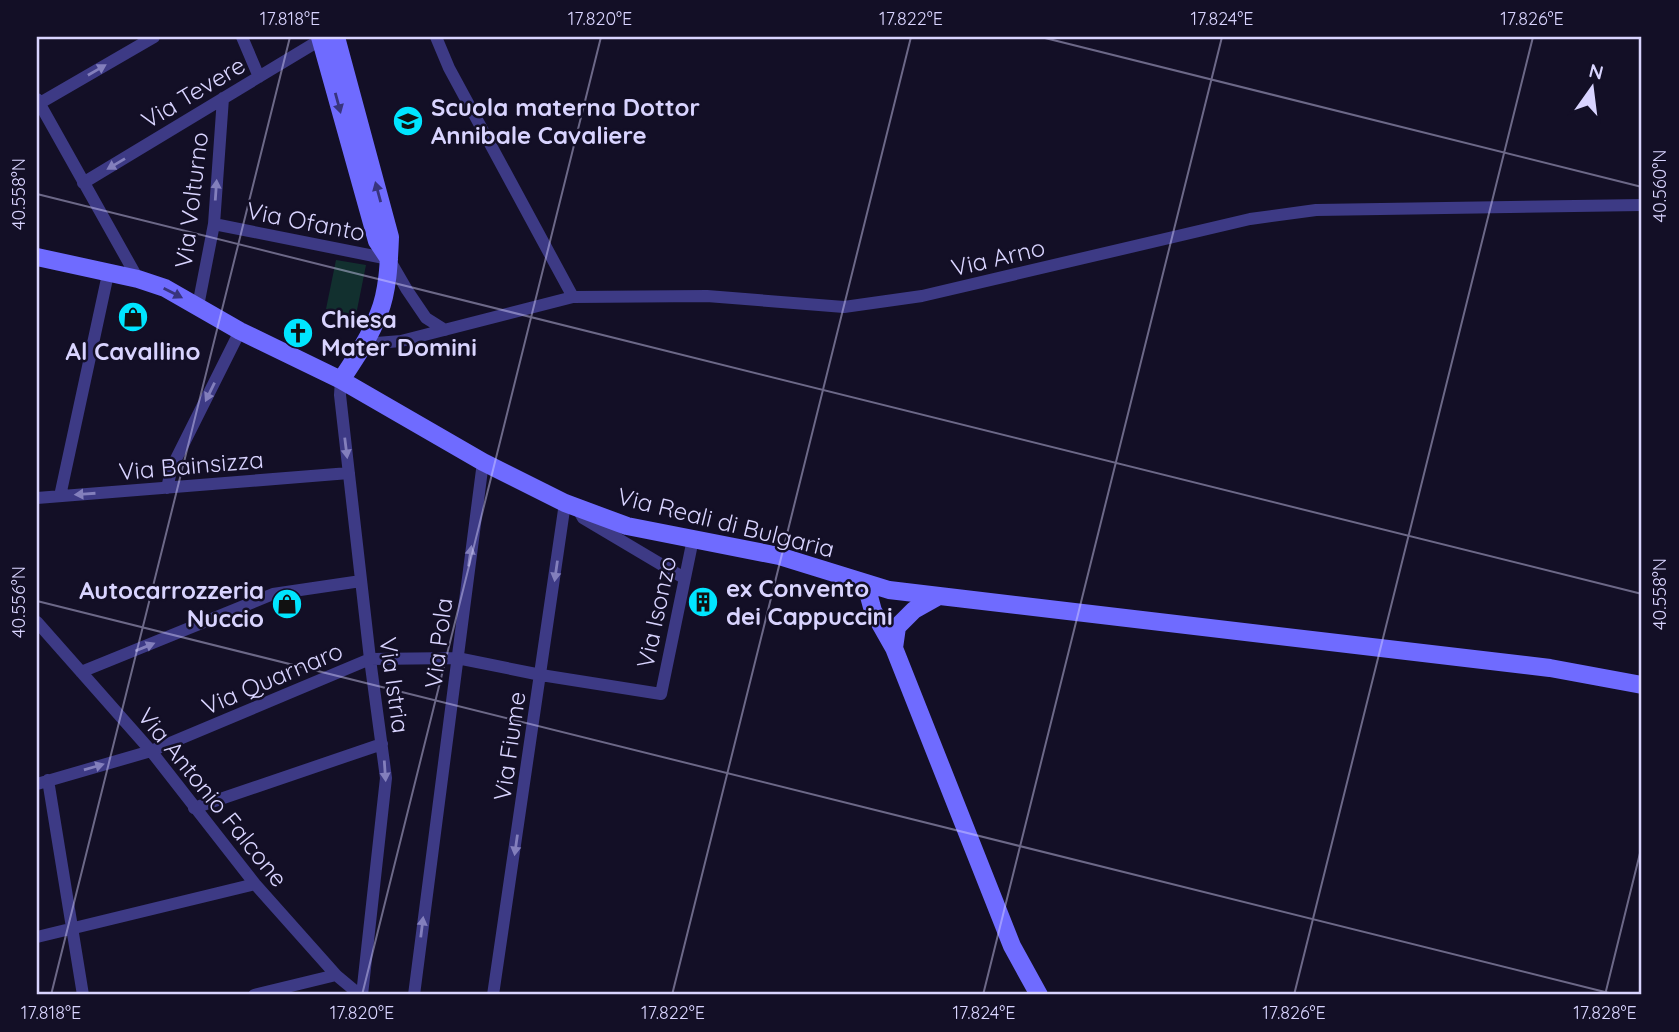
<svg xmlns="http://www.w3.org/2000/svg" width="1679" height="1032" viewBox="0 0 1679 1032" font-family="Quicksand,sans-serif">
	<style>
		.green { fill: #12302f }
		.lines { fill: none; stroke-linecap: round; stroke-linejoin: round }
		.street { stroke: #3d3a85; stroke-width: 12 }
		.secondary { stroke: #6f6bff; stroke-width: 18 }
		.oneway { fill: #837fbc }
		.oneway2 { fill: #38347d }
		.ticks { fill: none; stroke: #d9d4ff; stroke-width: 2; stroke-opacity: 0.45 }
		.labels { text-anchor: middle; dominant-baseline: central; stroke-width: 5; stroke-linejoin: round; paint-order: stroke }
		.street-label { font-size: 24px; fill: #d9d4ff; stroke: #130f26 }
		.poi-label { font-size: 24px; font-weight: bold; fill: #d9d4ff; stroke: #130f26; text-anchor: start }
		.neatline { fill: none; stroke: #d9d4ff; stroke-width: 2.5 }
		.ticks-label { font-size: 18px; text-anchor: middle; fill: #d9d4ff }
	</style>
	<rect width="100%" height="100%" fill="#130f26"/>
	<!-- green -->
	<path class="green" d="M336 260 366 265 356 315 326 309Z"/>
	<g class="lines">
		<!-- street -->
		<path class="street" d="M242 37 259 77
			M436 37 449 68 573 297
			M37 99 138 279
			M40 103 154 37
			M83 183 325 37
			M214 224 389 259 407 290 426 318 445 330
			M198 306 214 224 223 98
			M364 344 401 341 573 297 707 296 844 307 922 296 1250 219 1316 210 1642 205
			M341 380 340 395 370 659 386 778 362 995
			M167 488 172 467 240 331
			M60 496 108 274
			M37 498 349 473
			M579 511 583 518 684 578
			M37 622 151 751 255 884 336 975 360 995
			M81 672 273 594 361 581
			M48 780 83 995
			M37 784 151 751 370 659 457 658 541 675 661 694 693 539
			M194 808 382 744
			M37 937 255 884
			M254 995 336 975
			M414 995 483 462
			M493 995 565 503"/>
		<!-- secondary -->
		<path class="secondary" d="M320 37 377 241 389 259
			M336 37 390 237C389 261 388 291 379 313 370 337 355 359 341 380
			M37 257 138 279 165 288 240 331 341 380 483 462 565 503 627 526 779 556 889 590 1550 668 1642 685
			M866 585 873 611 894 648 1012 946 1039 995
			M894 648 897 627 914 610 939 596"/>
	</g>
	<!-- one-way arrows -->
	<defs><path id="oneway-solid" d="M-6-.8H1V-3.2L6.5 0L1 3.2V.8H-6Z" transform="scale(1.75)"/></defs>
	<g class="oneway">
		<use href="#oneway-solid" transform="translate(97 70) rotate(-30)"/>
		<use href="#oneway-solid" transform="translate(116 164) rotate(149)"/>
		<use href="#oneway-solid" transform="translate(216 190) rotate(-86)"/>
		<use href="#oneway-solid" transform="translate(210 392) rotate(116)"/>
		<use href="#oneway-solid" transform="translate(346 448) rotate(83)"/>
		<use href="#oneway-solid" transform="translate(85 494) rotate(176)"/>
		<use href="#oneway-solid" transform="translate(470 556) rotate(-82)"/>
		<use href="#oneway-solid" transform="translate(556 571) rotate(98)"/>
		<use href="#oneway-solid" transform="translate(145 647) rotate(-22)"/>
		<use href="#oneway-solid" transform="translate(94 767) rotate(-16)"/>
		<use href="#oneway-solid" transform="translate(385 771) rotate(86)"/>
		<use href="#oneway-solid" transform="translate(516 845) rotate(98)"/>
		<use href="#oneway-solid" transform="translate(422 927) rotate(-83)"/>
	</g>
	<g class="oneway2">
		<use href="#oneway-solid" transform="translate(338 103) rotate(75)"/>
		<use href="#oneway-solid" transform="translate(378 192) rotate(-105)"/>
		<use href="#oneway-solid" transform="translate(173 293) rotate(27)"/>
	</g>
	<!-- ticks -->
	<path class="ticks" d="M1041 37 1642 187M37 194 1642 594M37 601 1617 995M51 995 290 37M362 995 601 37M672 995 911 37M983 995 1222 37M1294 995 1533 37M1605 995 1642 845"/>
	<!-- icons -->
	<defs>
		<g id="school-disc" transform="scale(1.575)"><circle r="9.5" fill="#00e5ff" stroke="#130f26"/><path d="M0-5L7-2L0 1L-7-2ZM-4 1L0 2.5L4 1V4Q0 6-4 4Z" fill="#111"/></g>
		<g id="shop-disc" transform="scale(1.575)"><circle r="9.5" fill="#00e5ff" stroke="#130f26"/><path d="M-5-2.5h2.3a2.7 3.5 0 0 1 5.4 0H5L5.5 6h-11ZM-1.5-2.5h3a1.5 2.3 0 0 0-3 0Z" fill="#111"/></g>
		<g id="church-disc" transform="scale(1.575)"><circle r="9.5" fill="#00e5ff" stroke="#130f26"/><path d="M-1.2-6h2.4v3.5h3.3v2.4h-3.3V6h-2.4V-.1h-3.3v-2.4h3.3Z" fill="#111"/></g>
		<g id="building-disc" transform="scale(1.575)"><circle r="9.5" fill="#00e5ff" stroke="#130f26"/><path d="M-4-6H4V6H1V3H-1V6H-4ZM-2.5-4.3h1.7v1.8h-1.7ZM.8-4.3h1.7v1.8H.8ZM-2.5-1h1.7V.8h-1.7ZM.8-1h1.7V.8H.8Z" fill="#111"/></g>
	</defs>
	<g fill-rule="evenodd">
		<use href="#school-disc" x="408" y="121"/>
		<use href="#shop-disc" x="133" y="317"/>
		<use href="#church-disc" x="298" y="333"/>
		<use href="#building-disc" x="703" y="602"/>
		<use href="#shop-disc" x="287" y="604"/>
	</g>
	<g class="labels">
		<!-- street labels -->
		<g class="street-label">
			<text transform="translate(193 92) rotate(-31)">Via Tevere</text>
			<text transform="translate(191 200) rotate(-83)">Via Volturno</text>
			<text transform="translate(306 221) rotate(11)">Via Ofanto</text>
			<text transform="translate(998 257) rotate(-13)">Via Arno</text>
			<text transform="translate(191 465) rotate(-5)">Via Bainsizza</text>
			<text transform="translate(726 522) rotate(14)">Via Reali di Bulgaria</text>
			<text transform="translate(656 612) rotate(-78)">Via Isonzo</text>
			<text transform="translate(438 643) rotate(-83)">Via Pola</text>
			<text transform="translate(272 678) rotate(-23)">Via Quarnaro</text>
			<text transform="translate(395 685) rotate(82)">Via Istria</text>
			<text transform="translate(509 746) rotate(-82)">Via Fiume</text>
			<text transform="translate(213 797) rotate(51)">Via Antonio Falcone</text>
		</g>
		<!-- poi labels -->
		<g class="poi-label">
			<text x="431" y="107">Scuola materna Dottor<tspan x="431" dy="28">Annibale Cavaliere</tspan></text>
			<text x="321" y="319">Chiesa<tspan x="321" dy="28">Mater Domini</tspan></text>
			<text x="133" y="351" text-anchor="middle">Al Cavallino</text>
			<text x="726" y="588">ex Convento<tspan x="726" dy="28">dei Cappuccini</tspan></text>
			<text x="264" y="590" text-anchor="end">Autocarrozzeria<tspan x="264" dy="28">Nuccio</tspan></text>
		</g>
	</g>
	<!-- border -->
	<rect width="1679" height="1032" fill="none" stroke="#130f26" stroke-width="77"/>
	<!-- north arrow -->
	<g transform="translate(1592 88) rotate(14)" stroke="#130f26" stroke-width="5" paint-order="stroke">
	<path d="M0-5L12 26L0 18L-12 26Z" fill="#d9d4ff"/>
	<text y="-10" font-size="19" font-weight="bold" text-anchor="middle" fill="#d9d4ff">N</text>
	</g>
	<rect x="38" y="38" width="1602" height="955" class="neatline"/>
	<g class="ticks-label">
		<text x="290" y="25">17.818°E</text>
		<text x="600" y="25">17.820°E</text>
		<text x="911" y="25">17.822°E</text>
		<text x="1222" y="25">17.824°E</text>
		<text x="1532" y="25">17.826°E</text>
		<text transform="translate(1660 186) rotate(-90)" y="6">40.560°N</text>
		<text transform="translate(19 194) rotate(-90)" y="6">40.558°N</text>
		<text transform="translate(1660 594) rotate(-90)" y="6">40.558°N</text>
		<text transform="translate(19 602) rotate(-90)" y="6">40.556°N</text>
		<text x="51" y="1019">17.818°E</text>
		<text x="362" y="1019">17.820°E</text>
		<text x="673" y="1019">17.822°E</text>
		<text x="984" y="1019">17.824°E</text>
		<text x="1294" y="1019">17.826°E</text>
		<text x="1605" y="1019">17.828°E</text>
	</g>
</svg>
